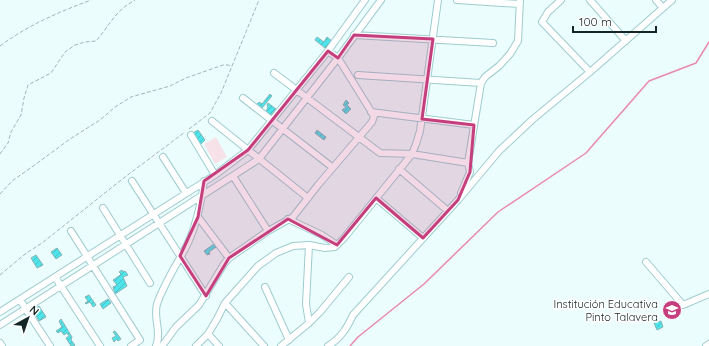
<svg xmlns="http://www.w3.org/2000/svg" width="709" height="346" viewBox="0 0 709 346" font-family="Quicksand,sans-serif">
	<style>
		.pitch { fill: #f6e2e8 }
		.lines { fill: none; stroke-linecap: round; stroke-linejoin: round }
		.stream { stroke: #e989af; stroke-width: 1.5 }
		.building { fill: url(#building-hatch); stroke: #86b3b5 }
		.minor-casing { stroke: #9fccce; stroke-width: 8 }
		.path { stroke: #a3b5b6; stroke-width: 1; stroke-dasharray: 4 2; stroke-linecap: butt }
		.minor { stroke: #fff; stroke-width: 6 }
		.marked { fill: #c53e7d; fill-opacity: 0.2; stroke: #c53e7d; stroke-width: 3; stroke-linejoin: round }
		.labels { text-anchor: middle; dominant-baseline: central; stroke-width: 3.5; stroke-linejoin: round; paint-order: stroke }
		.poi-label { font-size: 11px; fill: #132526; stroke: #fff; text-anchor: end }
	</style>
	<defs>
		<pattern id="building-hatch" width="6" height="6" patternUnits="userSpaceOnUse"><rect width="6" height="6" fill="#4ee4ea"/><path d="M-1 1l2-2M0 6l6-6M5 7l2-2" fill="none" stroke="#43c3c9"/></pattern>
	</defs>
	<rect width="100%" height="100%" fill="#ebfdfd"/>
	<!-- pitch -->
	<path class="pitch" d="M216 137 227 157 215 164 204 144Z"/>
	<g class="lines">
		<!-- stream -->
		<path class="stream" d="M350 346 358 337 424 284 498 212 586 153 649 81 696 63 709 42"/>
	</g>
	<!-- building -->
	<path class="building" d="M317 37 324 42 327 37 332 41 325 48 315 40Z
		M270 94 272 96 262 108 257 104 259 102 262 104Z
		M346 100 349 103 347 105 351 109 346 114 342 110 346 107 343 105Z
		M268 103 276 109 271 115 266 112 268 107 267 105Z
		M198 130 205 140 200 145 193 133Z
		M317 130 326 137 324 140 315 133Z
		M214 244 216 247 209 252 210 254 207 255 204 251Z
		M57 248 62 255 56 259 51 252Z
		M36 255 43 265 37 268 31 258Z
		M122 270 123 272 125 271 128 275 123 277 127 286 115 294 113 287 117 285 113 280 119 276 121 274 119 272Z
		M89 295 96 305 93 307 90 302 86 304 85 303 88 301 85 297Z
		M108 299 111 303 103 309 100 304Z
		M39 306 46 317 39 321 33 310Z
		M61 319 72 337 71 340 75 345 74 346H71L66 338 69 336 67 333 64 335 61 331 58 333 56 331 62 327 59 321Z
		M661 321 663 327 657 330 654 323Z
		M115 331 121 339 118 341 117 339 114 342 112 338 116 336 113 332Z"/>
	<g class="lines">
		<!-- minor casing -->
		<g class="minor-casing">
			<path id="minor" d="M457 0 519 4
				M561 0 548 12 542 22 590 72
				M590 0 626 41
				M656 0 663 8
				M354 35 493 43
				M328 51 365 0
				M274 73 380 153 412 154 468 163
				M358 75 481 83
				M243 98 332 167
				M371 112 474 125
				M212 121 308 198
				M191 135 215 175
				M163 157 186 193
				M399 169 448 211
				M233 176 268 231
				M132 181 206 296
				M461 193 470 172 468 163 481 83 485 77 499 66 510 54 518 41 520 0
				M376 198 423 238
				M103 208 150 283
				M198 217 229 258
				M288 219 322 235 337 245
				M71 231 140 340 131 346
				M309 245 306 304 309 323
				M646 262 683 305 709 294
				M55 277 100 346
				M265 287 289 340
				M20 300 50 346
				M225 303 264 346
				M0 312 215 175 248 150 328 51 338 58 259 159 0 325
				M208 334 219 346
				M0 343 2 346
				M156 346C162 332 153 318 157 304 164 284 175 267 185 249 196 228 201 204 204 181
				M162 346 176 327 199 305 224 264 229 258 268 231 293 217 318 185 372 122 374 116 338 58 381 0
				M196 346 208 334 217 319 225 303 258 266 276 253 293 246 309 245 325 248 335 247 344 238 412 154 416 144 420 131 438 0
				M281 346 309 323 320 312 349 277
				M328 346C341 338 347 328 353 315L458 200 499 151 532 120 590 72 672 0
				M706 346 709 344"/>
		</g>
		<!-- path -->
		<path class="path" d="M0 46C28 25 59 12 91 0
			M189 129 210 113 221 93 259 0
			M0 154 8 143 11 132 21 115 24 98 28 85 51 73 65 52 75 45 85 42 96 41C105 31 112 18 122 9 126 5 131 3 135 0
			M0 194 12 181 36 164 70 139 100 120 115 107 131 97 170 86 186 78 223 65H228L232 66
			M0 275 25 254 42 243 125 177 185 132"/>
		<!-- minor -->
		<use href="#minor" class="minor"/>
	</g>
	<!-- marked area -->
	<path class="marked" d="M354 35 433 39 422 119 474 125 470 172 458 200 423 238 376 198 337 245 288 219 229 258 206 296 180 256 198 217 204 181 248 150 328 51 338 58Z"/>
	<!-- icons -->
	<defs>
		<g id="school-disc" transform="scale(1)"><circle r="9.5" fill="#c53e7d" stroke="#fff"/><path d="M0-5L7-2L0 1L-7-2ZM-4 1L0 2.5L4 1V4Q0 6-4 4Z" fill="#fff"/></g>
	</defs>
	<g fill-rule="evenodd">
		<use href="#school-disc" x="672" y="310"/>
	</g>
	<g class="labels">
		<!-- poi labels -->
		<g class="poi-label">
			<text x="658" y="304">Institución Educativa<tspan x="658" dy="13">Pinto Talavera</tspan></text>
		</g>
	</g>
	<!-- north arrow -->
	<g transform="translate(28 318) rotate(40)" stroke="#ffffff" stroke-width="3" paint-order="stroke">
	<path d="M0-3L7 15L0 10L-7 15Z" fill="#132526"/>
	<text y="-6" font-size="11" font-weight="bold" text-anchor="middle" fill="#132526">N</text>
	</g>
	<!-- scale -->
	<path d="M573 26v6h83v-6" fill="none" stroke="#132526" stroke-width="2"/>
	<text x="579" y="26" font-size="12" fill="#132526" stroke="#ffffff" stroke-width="3" paint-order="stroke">100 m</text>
</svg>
